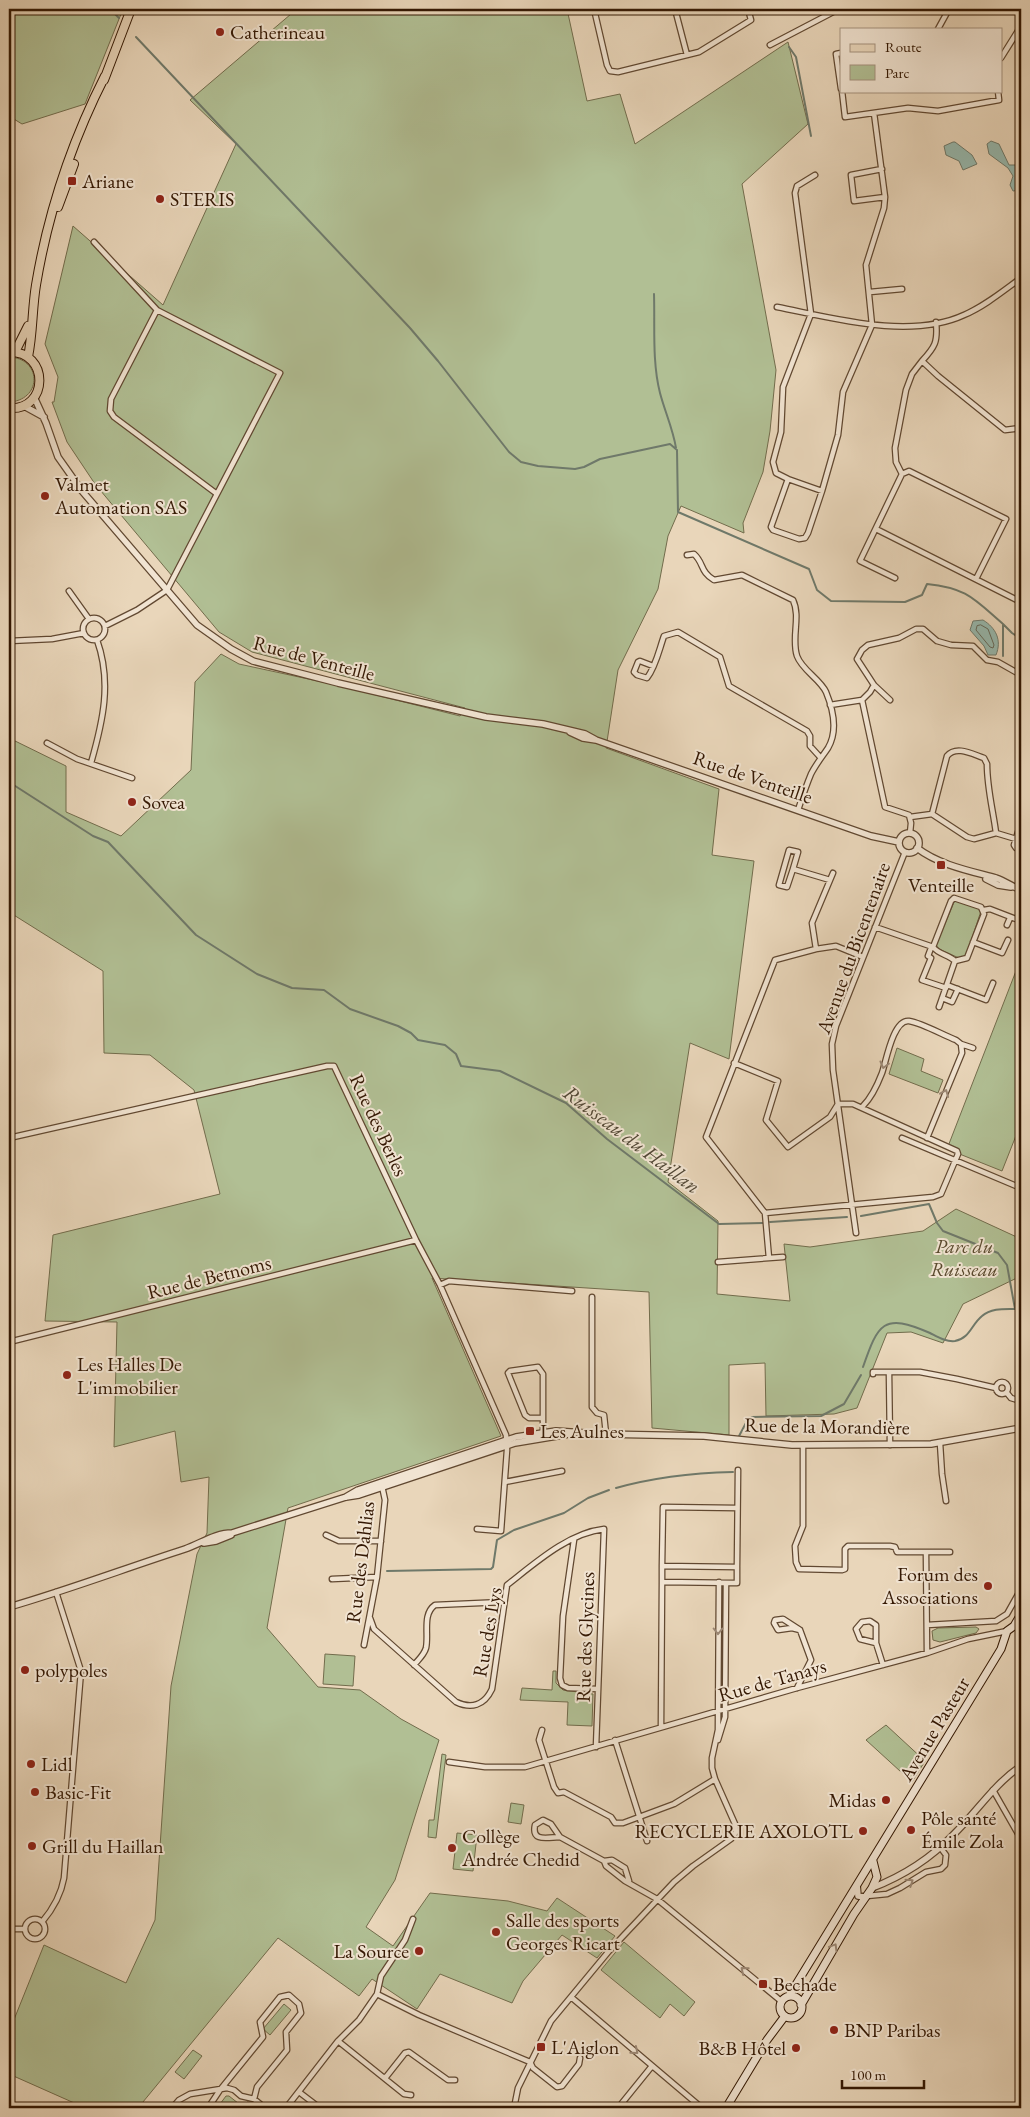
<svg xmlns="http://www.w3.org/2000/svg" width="1030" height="2117" viewBox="0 0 1030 2117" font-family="'EB Garamond',serif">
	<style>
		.green { fill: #b1bf94; stroke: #726c4c }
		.water { fill: #97b9ae; stroke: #6f796a }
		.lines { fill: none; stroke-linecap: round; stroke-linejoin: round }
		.shore { stroke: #666858; stroke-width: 1 }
		.stream { stroke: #6f796a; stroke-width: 2 }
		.minor-casing { stroke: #614831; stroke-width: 7 }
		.tertiary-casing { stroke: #614831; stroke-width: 8 }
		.secondary-casing { stroke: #341803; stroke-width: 9 }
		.primary-casing { stroke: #341803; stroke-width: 10 }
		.minor { stroke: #f1e4d2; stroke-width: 4.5 }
		.tertiary { stroke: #f1e4d2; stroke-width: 5.5 }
		.secondary { stroke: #f1e4d2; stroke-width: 7 }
		.primary { stroke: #e9d6ba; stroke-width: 8 }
		.oneway { stroke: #9c8875 }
		.poi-dot { fill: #8f2418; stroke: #f1e4d2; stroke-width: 2 }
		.labels { text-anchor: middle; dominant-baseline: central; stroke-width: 4; stroke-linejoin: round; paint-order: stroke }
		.poi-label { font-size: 20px; fill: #341803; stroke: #f1e4d2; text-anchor: start }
		.street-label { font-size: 20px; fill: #341803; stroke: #f1e4d2 }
		.park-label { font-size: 20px; font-style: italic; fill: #5a4a2e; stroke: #f1e4d2 }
		.water-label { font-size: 21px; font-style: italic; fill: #524836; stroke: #f1e4d2 }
	</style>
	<rect width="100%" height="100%" fill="#e9d6ba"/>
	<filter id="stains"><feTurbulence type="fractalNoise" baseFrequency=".004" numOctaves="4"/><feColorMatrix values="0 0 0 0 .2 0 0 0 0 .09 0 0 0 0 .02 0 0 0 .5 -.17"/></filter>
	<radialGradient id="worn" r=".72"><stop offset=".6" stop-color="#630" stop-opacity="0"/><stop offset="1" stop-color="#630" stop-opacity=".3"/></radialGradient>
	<!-- green -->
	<path class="green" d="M9 9H123L85 104 22 124 9 116Z
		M284 9H567L587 101 620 94 635 144 788 42 808 124 742 184 776 370 770 431 763 472 743 523 744 533 681 506 668 536 658 589 618 670 606 748 719 789 712 855 754 861 729 1059 690 1043 668 1182 718 1221 717 1294 790 1301 784 1244 810 1247 923 1231 956 1209 1021 1239V1276L963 1304 943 1343 911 1332 887 1333 857 1408 834 1414 766 1416 765 1363 729 1365V1435L652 1428 649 1292 432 1278 501 1436 288 1508 267 1628 318 1687 360 1690 401 1719 439 1740 395 1880 366 1927 393 1946 430 1893 508 1901 547 1911 557 1898 615 1936 597 1958 562 1935 523 1981 512 2003 440 1974 417 2009 372 1979 359 1996 278 1938 138 2108H80L81 2106 9 2074V2032L44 1945 126 1983 155 1920 171 1686 197 1554 207 1533 209 1477 181 1482 175 1431 114 1447 117 1322 45 1321 53 1235 220 1194 194 1090 150 1055 104 1053 103 971 9 912V738L66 766V812L121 836 191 770 195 682 221 654 239 664 336 685 460 716 465 708 252 652 219 632 95 484 67 442 52 402H54L58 377 45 344 73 226 163 305 236 144 190 100 291 14Z
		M9 357C41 358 43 398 11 402H9Z
		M955 900 980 909 981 911 966 956 959 958 939 949 936 945Z
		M1021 958V1123L1002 1171 947 1149Z
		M897 1048 924 1059 921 1071 943 1080 938 1093 889 1074Z
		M976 1627 979 1629 976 1633 940 1642 933 1640 932 1631 938 1628Z
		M325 1654 355 1656 353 1686 323 1684Z
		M553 1671H556V1683L563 1690 593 1694 592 1726 567 1725 568 1702 520 1700 522 1688 552 1690Z
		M886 1725 925 1761 912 1782 866 1740Z
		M442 1754 446 1755 436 1838 428 1837 429 1820H434Z
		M511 1803 524 1805 521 1824 508 1822Z
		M457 1833 477 1835 473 1871 453 1869Z
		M624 1942 695 2002 684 2016 670 2004 660 2018 601 1970Z
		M284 2004 291 2010 270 2035 263 2029Z
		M193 2050 202 2056 184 2079 175 2072Z
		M226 2096H229L243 2107 247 2102 254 2103 260 2108H217Z"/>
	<!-- water -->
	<path class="water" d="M991 141 999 144 1009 165H1021V190L1013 191 1010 185 1013 176 1008 168 989 154 987 144Z
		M953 142H955L972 155 977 164 963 170 959 161 946 155 944 146Z
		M983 620C996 628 1002 640 996 655H988L984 646 970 630 973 621Z"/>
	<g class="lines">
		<!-- shore -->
		<path class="shore" d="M981 625 988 629 994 645 993 648 990 647 976 630 977 626Z"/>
		<!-- stream -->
		<path class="stream" d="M110 9 119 18
			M136 37 410 328 438 361 509 452 521 462 538 466 575 469 584 467 600 459 670 444 677 450 678 512 809 569 817 590 831 601 905 602 922 595 927 584C967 588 974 599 1003 624V656
			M789 47 796 57 811 136
			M654 294C655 326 652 362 660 393 665 412 673 429 676 448
			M1003 624 1012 633 1021 639
			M9 782 93 836 108 842 196 935 257 974 292 988 324 990 350 1009 398 1026 411 1033 418 1040 445 1045 456 1054 461 1066 500 1071 566 1103 607 1139 719 1224 763 1223
			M861 1216 929 1204 937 1223 943 1231 998 1253 1007 1265 1015 1309 1021 1310
			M770 1222 847 1217
			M863 1367C878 1324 883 1312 930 1333 938 1337 946 1342 955 1341 970 1338 971 1325 982 1316 991 1308 1004 1309 1015 1309
			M738 1438 747 1421 752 1417 821 1416 844 1404 861 1375
			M616 1488C655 1477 693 1473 733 1472
			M387 1571 491 1569 493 1567 497 1540 514 1530 564 1513 588 1498 609 1490"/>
		<!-- minor casing -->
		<g class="minor-casing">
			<path id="minor" d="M594 9 607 65 610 71 618 72 699 52 751 20 748 9
				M675 9 687 55
				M938 29 949 9
				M770 45 839 9
				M841 53 836 54 841 89
				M1001 58 1021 26
				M842 91 845 117 908 108 938 111 999 100 998 91
				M882 169 851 175 854 201 885 197
				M815 175 797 186 795 193 811 314 783 387 781 432 773 462 776 473 788 479 771 527 773 530 799 539 805 538 808 533 822 491 838 435 843 392 872 325 866 265 884 208 885 197 874 113
				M94 242 157 310 280 373 167 590 137 610 105 626
				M870 292 902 289
				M777 307C833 318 910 340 964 315 985 306 1003 291 1021 278
				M157 310 111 399 110 411 114 417 217 494
				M936 322C938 342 935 347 922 361L938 376 1005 430 1021 428
				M1019 438 1021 439
				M902 474 909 471 1006 519 976 579
				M902 474 896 462 895 448 906 390 912 374 922 361
				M788 479 822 491
				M876 529 1021 602
				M687 555 694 554C704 563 700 572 714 580L742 575 793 600C801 617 791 638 797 656 802 670 820 679 826 692 833 709 838 731 828 748 822 757 816 764 811 774 806 786 802 798 798 810
				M895 578 860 561 902 474
				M69 591 89 619
				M83 629a11 11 0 1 1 22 0a11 11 0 1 1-22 0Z
				M9 641 52 639 84 633
				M653 666 640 661 638 662 634 672 637 675 647 678C656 666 659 650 664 636L678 632 720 657 729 686 807 731 810 736V746L820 757
				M874 685 890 700
				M830 705 862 700
				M1021 742V748
				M47 743 77 759 132 778
				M91 763C103 721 112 682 97 640
				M910 817 932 814 967 837 974 839 996 833C993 810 987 788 987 764L984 758C972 754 956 745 947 756L932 814
				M1021 822 1014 845 1016 848 1021 850
				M910 833 911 823 909 815 885 807 862 700 870 692 874 685 857 659 862 650 868 645 899 638 916 629H923L937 641 951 645 973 646 987 660 998 662 1021 675
				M996 833 1016 839
				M793 869 787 887 779 885 789 850 798 852 793 869 830 880
				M954 898 981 907 984 914 967 958 955 961C949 955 938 954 933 947L951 901Z
				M984 910 990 909 1021 921
				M1007 925 1010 918
				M875 927 933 947
				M973 942 1002 953 1008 940
				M931 948 928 956 931 958 922 980 946 988
				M816 949 812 923 833 873
				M947 985 986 1000 993 983
				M942 998 952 1002 958 989
				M939 1007 955 961
				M961 1044 973 1048
				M734 1063 778 1081 766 1120 788 1147 830 1117 838 1104H853L957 1151 958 1154 941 1194 933 1197 765 1213 706 1137 775 960 816 949 836 946 863 957
				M863 1106C872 1097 877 1086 882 1073 886 1062 893 1019 909 1021 922 1023 943 1035 956 1040L961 1044 962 1053 927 1138
				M9 1138 327 1066H334L416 1240 440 1285 506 1435 507 1450 501 1531 477 1529
				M902 1138 1021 1188
				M856 1233 833 1070 832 1044 836 1026 905 852
				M769 1258 783 1257
				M718 1262 769 1258 765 1213
				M440 1285 449 1281 572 1291
				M592 1297V1407L597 1413 604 1415 606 1434
				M9 1342 416 1240
				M889 1372 890 1445
				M873 1374V1372H920L957 1379 996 1388
				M996 1388a6 6 0 1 1 12 0a6 6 0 1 1-12 0Z
				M1007 1393 1011 1398 1021 1401
				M542 1418H529L525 1415 508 1373 510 1371 538 1367 543 1374V1432
				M940 1443 942 1474 946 1501
				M803 1445V1526L795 1546 796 1562 799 1569 842 1570 845 1569V1549L848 1546H890L895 1547 897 1552H926L927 1653
				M505 1482 562 1471
				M326 1535 339 1541H381
				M574 1540 563 1616 560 1678 562 1685 568 1688 598 1689
				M926 1552H950
				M662 1566 737 1567V1583L662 1582Z
				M662 1566 663 1507 737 1508
				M737 1567 738 1470
				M332 1579 377 1577
				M370 1618 374 1629 456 1702C471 1709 484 1706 492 1689L507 1585C534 1564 568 1533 604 1529L596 1747
				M927 1625 996 1621 1007 1614 1021 1589
				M876 1643 860 1639 856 1629 862 1622 870 1621 876 1625V1643L883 1665
				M364 1645 377 1577 385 1500 382 1486
				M414 1665C419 1659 424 1655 426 1648 429 1634 422 1614 435 1605L503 1602
				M797 1688 811 1660 800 1630 783 1619 775 1620 774 1623 778 1630 792 1628 800 1630
				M661 1727 662 1582
				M542 1730 539 1740 554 1787 558 1793 564 1792 611 1817 615 1823H623L674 1804 715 1779
				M615 1740 647 1841
				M718 1740 725 1717 726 1583
				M449 1762 485 1767H525L797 1688 927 1653 968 1639 1007 1631
				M993 1790 1021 1839
				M543 1820 551 1824 560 1837C549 1837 531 1843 535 1825Z
				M560 1837 604 1861 606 1866 625 1881 657 1899 781 2001
				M604 1861 612 1860 625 1868 629 1881
				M867 1896 887 1894 900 1888 926 1872 941 1869 945 1865 946 1855 940 1847
				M25 1929a10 10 0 1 1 20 0a10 10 0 1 1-20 0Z
				M42 1922C53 1909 61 1895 64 1878L81 1671 56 1592
				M9 1929H25
				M377 1994 381 1976 405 1940 413 1919
				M571 1997 702 2108
				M338 2041 404 2094 411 2095
				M530 2062 533 2068 557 2087 562 2086 579 2064 580 2058
				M383 2077H386L405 2053 409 2052 448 2080H455
				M299 2092 320 2108
				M172 2108 179 2100 190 2094 227 2088 234 2090 241 2096 254 2099 265 2108
				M208 2108 220 2090 263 2037 260 2022 280 1997 289 1995 299 2004 301 2013 286 2032 287 2050 257 2087 254 2099
				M286 2108 338 2041 359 2020 377 1994 419 2015 530 2062
				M514 2108 518 2088 551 2021 609 1951 674 1882 693 1866 731 1839 736 1832 735 1824 715 1779 712 1768V1758L718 1730 719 1582
				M618 2108 652 2066"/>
		</g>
		<!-- tertiary casing -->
		<g class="tertiary-casing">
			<path id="tertiary" d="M34 397 46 423 58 457 82 491 197 625 231 649 253 661 338 683 486 717 543 724 585 734 596 740 871 836 899 842
				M24 406 44 417
				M570 732 583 738 596 740
				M899 843a10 10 0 1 1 20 0a10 10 0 1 1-20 0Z
				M917 848C939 865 970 871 996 878 1005 881 1013 887 1021 890
				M986 879 998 885 1011 887
				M346 1497 358 1490 516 1437 556 1431 600 1434 704 1436 792 1445 931 1444 1021 1428
				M204 1543 216 1541 231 1535
				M9 1607C68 1590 126 1568 185 1549 200 1544 215 1533 232 1533L346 1497 359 1495 515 1443 569 1434
				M857 1885 858 1896 865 1897
				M872 1888C903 1876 930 1859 953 1835 977 1812 993 1785 1021 1766"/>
		</g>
		<!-- secondary casing -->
		<g class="secondary-casing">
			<path id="secondary" d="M789 1996 954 1726 1001 1649 1007 1631 1014 1626 1021 1614
				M780 2007a11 11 0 1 1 22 0a11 11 0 1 1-22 0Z
				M801 2005 854 1914 872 1888 877 1877 873 1861
				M726 2108 767 2040 785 2016"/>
		</g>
		<!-- primary casing -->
		<g class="primary-casing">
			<path id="primary" d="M104 80 131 9
				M58 207 74 164
				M9 352C50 351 49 411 9 408
				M15 352 28 326
				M28 357C33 333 32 309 36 285 48 213 72 141 105 76"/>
		</g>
		<!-- minor -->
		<use href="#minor" class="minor"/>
		<!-- tertiary -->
		<use href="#tertiary" class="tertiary"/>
		<!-- secondary -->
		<use href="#secondary" class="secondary"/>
		<!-- primary -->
		<use href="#primary" class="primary"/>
	</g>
	<!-- one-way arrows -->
	<defs><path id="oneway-chevron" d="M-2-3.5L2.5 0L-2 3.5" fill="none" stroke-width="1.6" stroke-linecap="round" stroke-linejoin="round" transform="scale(1.25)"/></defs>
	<g class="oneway">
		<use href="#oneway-chevron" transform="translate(884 1065) rotate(105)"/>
		<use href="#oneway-chevron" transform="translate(945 1093) rotate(-68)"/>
		<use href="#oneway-chevron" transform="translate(718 1631) rotate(90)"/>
		<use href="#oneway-chevron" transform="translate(910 1882) rotate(-34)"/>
		<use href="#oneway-chevron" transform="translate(834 1947) rotate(-59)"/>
		<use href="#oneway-chevron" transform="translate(744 1970) rotate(-141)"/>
		<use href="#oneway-chevron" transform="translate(635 2051) rotate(40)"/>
	</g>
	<!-- markers -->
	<g class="poi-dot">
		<circle cx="220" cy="32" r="5"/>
		<rect x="67" y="176" width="10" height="10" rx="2.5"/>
		<circle cx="160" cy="199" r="5"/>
		<circle cx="45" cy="496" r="5"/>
		<circle cx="132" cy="802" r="5"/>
		<rect x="936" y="860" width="10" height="10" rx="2.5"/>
		<circle cx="67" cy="1375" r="5"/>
		<rect x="525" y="1426" width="10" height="10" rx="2.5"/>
		<circle cx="988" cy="1586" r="5"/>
		<circle cx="25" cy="1670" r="5"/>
		<circle cx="31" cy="1764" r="5"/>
		<circle cx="35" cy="1792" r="5"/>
		<circle cx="886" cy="1800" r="5"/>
		<circle cx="911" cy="1830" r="5"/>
		<circle cx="863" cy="1831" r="5"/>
		<circle cx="32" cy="1846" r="5"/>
		<circle cx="452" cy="1848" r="5"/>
		<circle cx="496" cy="1932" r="5"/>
		<circle cx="419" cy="1951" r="5"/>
		<rect x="758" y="1979" width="10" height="10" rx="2.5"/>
		<circle cx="834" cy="2030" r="5"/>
		<rect x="536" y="2042" width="10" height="10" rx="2.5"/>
		<circle cx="796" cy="2048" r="5"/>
	</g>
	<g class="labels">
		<!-- poi labels -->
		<g class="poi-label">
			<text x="230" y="32">Catherineau</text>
			<text x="82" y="181">Ariane</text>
			<text x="170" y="199">STERIS</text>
			<text x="55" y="484">Valmet<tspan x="55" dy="23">Automation SAS</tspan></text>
			<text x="142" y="802">Sovea</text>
			<text x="941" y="885" text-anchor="middle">Venteille</text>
			<text x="77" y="1364">Les Halles De<tspan x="77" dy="23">L'immobilier</tspan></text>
			<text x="540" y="1431">Les Aulnes</text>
			<text x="978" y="1574" text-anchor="end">Forum des<tspan x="978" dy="23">Associations</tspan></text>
			<text x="35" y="1670">polypoles</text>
			<text x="41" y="1764">Lidl</text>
			<text x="45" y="1792">Basic-Fit</text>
			<text x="876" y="1800" text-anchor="end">Midas</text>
			<text x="921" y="1818">Pôle santé<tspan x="921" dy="23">Émile Zola</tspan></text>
			<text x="853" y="1831" text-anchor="end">RECYCLERIE AXOLOTL</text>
			<text x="462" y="1836">Collège<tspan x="462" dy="23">Andrée Chedid</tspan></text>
			<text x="42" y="1846">Grill du Haillan</text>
			<text x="506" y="1920">Salle des sports<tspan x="506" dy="23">Georges Ricart</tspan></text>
			<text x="409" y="1951" text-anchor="end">La Source</text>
			<text x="773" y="1984">Bechade</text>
			<text x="844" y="2030">BNP Paribas</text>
			<text x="551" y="2047">L'Aiglon</text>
			<text x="786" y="2048" text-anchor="end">B&amp;B Hôtel</text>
		</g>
		<!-- street labels -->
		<g class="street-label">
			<text transform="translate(314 658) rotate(15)">Rue de Venteille</text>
			<text transform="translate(753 777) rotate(19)">Rue de Venteille</text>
			<text transform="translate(853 948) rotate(-70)">Avenue du Bicentenaire</text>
			<text transform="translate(379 1125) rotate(65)">Rue des Berles</text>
			<text transform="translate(209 1277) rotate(-14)">Rue de Betnoms</text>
			<text transform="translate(827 1426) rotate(1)">Rue de la Morandière</text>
			<text transform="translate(360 1562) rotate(-83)">Rue des Dahlias</text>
			<text transform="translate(487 1632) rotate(-80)">Rue des Lys</text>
			<text transform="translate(585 1637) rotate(-88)">Rue des Glycines</text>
			<text transform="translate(772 1680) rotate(-16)">Rue de Tanays</text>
			<text transform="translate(934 1729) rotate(-59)">Avenue Pasteur</text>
		</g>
		<!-- park labels -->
		<g class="park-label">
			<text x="964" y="1246">Parc du<tspan x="964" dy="23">Ruisseau</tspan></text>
		</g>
		<!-- water labels -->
		<g class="water-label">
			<text transform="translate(632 1139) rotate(37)">Ruisseau du Haillan</text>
		</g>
	</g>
	<!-- margin -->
	<rect width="1030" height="2117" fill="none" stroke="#e9d6ba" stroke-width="30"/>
	<rect x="10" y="10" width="1010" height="2097" fill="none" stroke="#341803" stroke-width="2.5"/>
	<rect x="15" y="15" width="1000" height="2087" fill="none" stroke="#341803"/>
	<!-- legend -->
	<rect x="840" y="28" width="162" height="65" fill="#f1e4d2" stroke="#a5927f"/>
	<rect x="850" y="44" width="25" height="8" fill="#e9d6ba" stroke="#a5927f"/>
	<text x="885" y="52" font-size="15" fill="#341803">Route</text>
	<rect x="850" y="65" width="25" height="15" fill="#b1bf94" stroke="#a5927f"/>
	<text x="885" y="78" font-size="15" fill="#341803">Parc</text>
	<!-- scale -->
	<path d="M842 2080v8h82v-8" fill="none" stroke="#341803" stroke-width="2.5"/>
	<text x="850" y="2080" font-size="15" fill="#341803" stroke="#f1e4d2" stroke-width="4" paint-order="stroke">100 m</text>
	<rect width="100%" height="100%" filter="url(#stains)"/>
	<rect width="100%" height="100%" fill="url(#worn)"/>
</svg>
